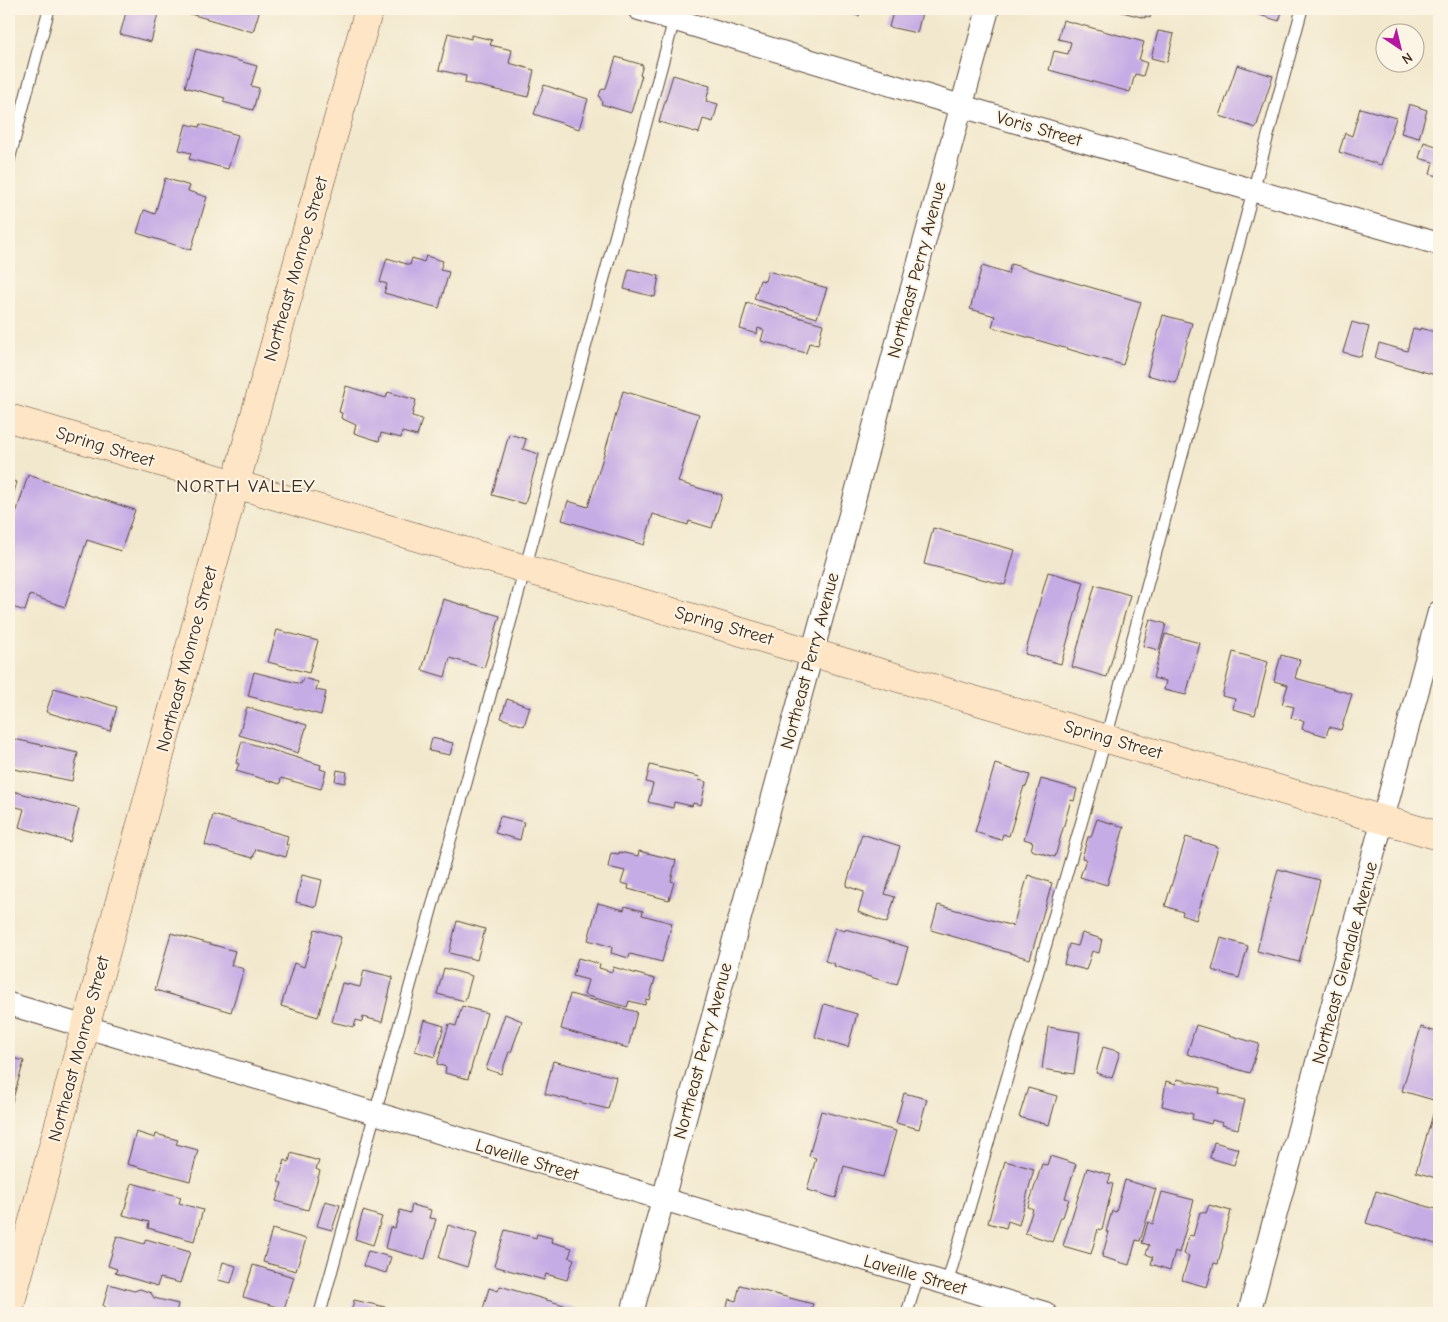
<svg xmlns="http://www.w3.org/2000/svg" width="1448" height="1322" viewBox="0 0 1448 1322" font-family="'Comic Neue',sans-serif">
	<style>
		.building { fill: #c6ace5 }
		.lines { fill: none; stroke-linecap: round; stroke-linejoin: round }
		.lane-casing { stroke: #564638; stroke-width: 13 }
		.street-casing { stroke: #564638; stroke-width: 24 }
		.secondary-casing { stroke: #564638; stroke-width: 29 }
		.lane { stroke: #fff; stroke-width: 11 }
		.street { stroke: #fff; stroke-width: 22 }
		.secondary { stroke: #fee5c5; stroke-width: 28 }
		.labels { text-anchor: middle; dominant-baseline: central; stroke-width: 4; stroke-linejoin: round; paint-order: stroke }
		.street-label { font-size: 18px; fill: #3b2a1e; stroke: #fcf5e5 }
		.neighbourhood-label { font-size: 19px; letter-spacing: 1px; fill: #3b2a1e; stroke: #fcf5e5 }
	</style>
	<rect width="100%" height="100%" fill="#fcf5e5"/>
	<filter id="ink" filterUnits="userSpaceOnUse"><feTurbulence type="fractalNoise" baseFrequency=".02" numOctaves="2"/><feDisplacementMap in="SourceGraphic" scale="10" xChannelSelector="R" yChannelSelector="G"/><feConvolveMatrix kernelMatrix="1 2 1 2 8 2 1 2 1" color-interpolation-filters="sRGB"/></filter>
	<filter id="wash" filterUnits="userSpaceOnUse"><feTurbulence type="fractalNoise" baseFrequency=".0096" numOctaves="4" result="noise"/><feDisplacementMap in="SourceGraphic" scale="20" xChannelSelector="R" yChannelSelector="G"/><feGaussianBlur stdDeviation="1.12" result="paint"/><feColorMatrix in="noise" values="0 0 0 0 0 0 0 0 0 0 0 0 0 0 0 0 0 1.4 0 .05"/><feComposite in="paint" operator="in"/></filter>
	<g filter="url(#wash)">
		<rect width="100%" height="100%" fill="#f2e8cd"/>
		<g id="blocks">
			<!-- building -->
			<path class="building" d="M127 9H138L158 14 151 42 120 34Z
				M181 9H260L253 32 180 11Z
				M835 9H861L859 16Z
				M894 9H923L917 33 889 27Z
				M1111 9H1152L1150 18 1145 16V18Z
				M1251 9H1283L1279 21 1250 12Z
				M1063 20 1144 42 1139 60 1147 63 1143 76 1135 74 1130 92 1049 70 1054 51 1068 54 1071 42 1058 39Z
				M1158 31 1174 34 1167 62 1151 58Z
				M448 33 471 39V35L492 40 490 45 512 50 509 63 534 70 528 97 465 83 466 76 439 70Z
				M196 49 257 66 251 86 259 88 253 110 223 102 225 98 185 87Z
				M616 57 643 65 640 75H642L631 113 601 104 602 102 599 96 601 90 606 88Z
				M1237 65 1273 76 1256 128 1220 116Z
				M673 75 710 86 706 101 718 104 713 122 703 119 699 133 659 122Z
				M544 85 588 99 579 129 534 114Z
				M1409 104 1427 110 1419 138 1401 133Z
				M1360 108 1396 118 1381 165 1339 152 1345 133 1352 136Z
				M186 124 199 127 200 124 238 135 228 169 189 159 191 153 179 150Z
				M1424 142 1439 147V176L1430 174 1433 162 1419 158Z
				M165 178 190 186 188 191 207 197 191 250 137 233 144 210 155 214Z
				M426 256 443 261 440 270 449 272 439 308 384 293 387 284 380 282 387 258 410 265 412 258 424 262Z
				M1011 264 1141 302 1123 365 992 327 995 316 970 309 982 266 1008 274Z
				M629 269 659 276 655 297 624 289Z
				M768 271 827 288 817 318 754 299 760 280 765 281Z
				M747 303 823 324 818 345 809 343 806 353 761 341 764 330 758 328 757 334 740 329Z
				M1163 315 1192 323 1176 383 1147 375Z
				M1352 322 1369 327 1361 357 1343 352Z
				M1413 328 1420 330V328L1439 333V376L1375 358 1379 343 1407 351Z
				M346 386 386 398 388 392 416 400 412 416 422 419 417 436 402 432 401 438 381 433 379 441 354 433 356 425 341 418 342 413 339 412Z
				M623 391 699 414 678 482 722 495 712 528 689 521 688 525 653 514 644 545 562 520 568 501 588 507Z
				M509 434 526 439 523 449 539 454 525 504 492 495Z
				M9 475 13 476 12 481 17 482 9 508Z
				M28 475 135 510 121 551 87 540 65 607 30 595 25 611 9 606V536Z
				M933 528 1015 550 1005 585 924 564Z
				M1048 572 1084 582 1061 664 1025 654Z
				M1095 585 1130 595 1107 677 1072 667Z
				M443 599 500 616 484 668 450 658 445 677 422 670Z
				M1150 619 1166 624 1159 650 1143 646Z
				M277 630 318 641 309 673 268 662Z
				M1165 634 1200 643 1186 695 1164 690 1166 681 1153 678Z
				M1233 652 1268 662 1255 715 1233 709 1235 699 1222 696Z
				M1281 655 1300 660 1295 678 1352 694 1341 730 1329 727 1326 736 1302 729 1304 721 1291 718 1294 707 1282 704 1288 685 1274 681Z
				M254 672 301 684 303 678 318 682 316 690 326 692 321 715 248 696Z
				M54 688 117 707 110 731 46 712Z
				M507 699 530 707 524 726 501 718Z
				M247 707 307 725 298 753 239 735Z
				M432 738 453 743 450 755 429 751Z
				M14 739 78 753 72 781 9 768V743L13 744Z
				M242 741 321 765 320 769 326 771 321 789 281 778 280 784 236 771 239 764 236 763Z
				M995 764 1030 775 1026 787 1024 786 1009 836 1003 834 1001 840 975 832Z
				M650 765 700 777 699 780 706 782 701 805 693 803 692 806 674 802 673 808 648 802 653 784 646 782Z
				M337 770 347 772 345 783 335 781Z
				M1041 779 1077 789 1074 801 1071 800 1055 857 1031 850 1033 842 1024 839Z
				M9 790 79 809 70 842 19 827 24 809 9 805Z
				M213 815 288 836 286 845H289L286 857 256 849 253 858 205 845Z
				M500 816 524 822 520 840 495 833Z
				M1097 819 1124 827 1107 885 1080 877 1086 859 1082 858 1088 837H1091Z
				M862 834 900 846 885 894 895 897 887 923 858 912 864 892 846 886Z
				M1186 837 1218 847 1196 920 1182 915 1183 912 1165 906Z
				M639 851 676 860 671 881 674 882 669 900 628 889 629 885 621 883 625 871 608 867 611 853 619 854V852L638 856Z
				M1278 869 1320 880 1299 962 1257 951Z
				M302 875 322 880 316 907 296 902Z
				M1028 875 1052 883 1030 959 931 930 938 905 1013 926Z
				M598 903 624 910 625 906 643 911 642 915 672 923 662 962 630 954 629 958 611 953 612 947 588 940Z
				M457 921 485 929 477 960 449 953Z
				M835 928 845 931V929L908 947 897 985 834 966 835 964 825 961Z
				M315 929 341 937 318 1017 281 1006 294 963 304 967Z
				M171 933 235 951 231 965 244 969 231 1012 155 990Z
				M1082 933 1102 939 1099 953 1092 951 1086 970 1064 964 1069 944 1078 946Z
				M1221 938 1248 946 1239 978 1212 970Z
				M578 958 600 964 599 968 612 972 613 967 655 979 649 1000 646 999 645 1005 629 1001 627 1007 584 995 588 980 573 976Z
				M444 968 472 976 465 1001 437 994Z
				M364 970 393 977 382 1022 363 1017 362 1022 356 1020 354 1027 332 1022 342 983 360 987Z
				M570 994 637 1012 628 1048 561 1029Z
				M824 1004 857 1014 848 1047 815 1037Z
				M462 1006 487 1013 468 1079 445 1073 446 1067 437 1064 449 1024 456 1026Z
				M505 1014 522 1021 511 1052H509L501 1074 486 1069Z
				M424 1020 444 1026 435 1057 415 1051Z
				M1196 1025 1259 1044 1250 1073 1187 1054Z
				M1048 1027 1080 1032 1074 1074 1042 1069Z
				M1421 1027 1439 1033V1179L1416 1172 1437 1101 1402 1091Z
				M1103 1047 1120 1052 1112 1078 1096 1073Z
				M9 1057 24 1061 9 1112Z
				M553 1061 616 1077 608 1109 545 1094Z
				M1177 1079 1220 1089 1219 1094 1245 1100 1238 1129 1222 1125 1223 1123 1212 1120 1211 1124 1192 1119 1193 1114 1162 1106 1166 1081 1176 1084Z
				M1028 1088 1057 1096 1049 1125 1019 1117Z
				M904 1093 927 1099 919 1129 896 1123Z
				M821 1111 896 1131 883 1177 844 1166 836 1198 807 1190 816 1158 809 1156Z
				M136 1132 155 1138 156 1134 178 1140 176 1144 198 1150 190 1181 127 1164Z
				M1214 1142 1239 1149 1234 1165 1210 1158Z
				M291 1153 319 1161 316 1169 320 1171 308 1210 276 1201 282 1183 278 1182 285 1160 289 1162Z
				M1050 1156 1076 1164 1065 1198 1069 1199 1063 1217H1061L1052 1242 1025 1233 1033 1209 1028 1207 1042 1164 1047 1165Z
				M1005 1161 1034 1169 1019 1225 1008 1221 1006 1228 988 1223Z
				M1087 1168 1111 1175 1108 1183 1113 1184 1102 1230 1098 1229 1091 1254 1063 1246Z
				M1125 1180 1156 1189 1140 1241 1136 1240 1129 1265 1102 1257 1109 1232H1106L1112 1211 1116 1212Z
				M132 1183 181 1197 179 1203 203 1210 194 1241 148 1228 149 1222 123 1215Z
				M1376 1191 1439 1210V1245L1366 1223Z
				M1162 1192 1194 1200 1179 1253 1175 1251 1170 1270 1151 1264 1153 1257 1146 1254 1149 1245 1142 1243 1148 1222 1153 1224Z
				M325 1201 340 1205 332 1230 317 1226Z
				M412 1205 431 1210 429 1218 436 1219 425 1259 385 1248 390 1227 395 1228 400 1210 410 1213Z
				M1209 1205 1231 1211 1222 1244 1223 1245 1218 1264 1214 1263 1207 1287 1182 1280 1189 1256 1184 1254 1189 1235 1193 1236 1200 1212 1206 1213Z
				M363 1211 382 1217 373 1245 355 1239Z
				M448 1225 477 1234 467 1267 439 1258Z
				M272 1229 306 1239 296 1271 263 1262Z
				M505 1230 536 1238 537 1234 552 1238 551 1242 572 1248 569 1257 574 1259 567 1280 546 1274 544 1280 494 1266Z
				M117 1236 144 1244 146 1239 190 1252 180 1283 160 1278 157 1286 115 1273 117 1269 108 1266Z
				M368 1251 391 1257 386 1273 363 1266Z
				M223 1262 236 1266 231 1283 218 1280Z
				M253 1265 294 1277 284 1309 243 1297Z
				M109 1284 134 1291 140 1289 151 1293 154 1298 178 1304 176 1313H104L106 1307 103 1306Z
				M740 1285 813 1304 810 1313H725L729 1299 736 1301Z
				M500 1286 577 1309 575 1313H485V1310L483 1309 489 1288 498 1291Z
				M354 1300 385 1307 383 1313H351Z"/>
		</g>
	</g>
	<g filter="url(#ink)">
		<use href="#blocks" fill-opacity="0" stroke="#564638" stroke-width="1"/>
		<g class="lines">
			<!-- lane casing -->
			<g class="lane-casing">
				<path id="lane" d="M9 160 49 9
					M947 1284 1106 738 1302 9
					M320 1313 525 569 677 9
					M907 1313 918 1276"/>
			</g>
			<!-- street casing -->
			<g class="street-casing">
				<path id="street" d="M639 9 961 106 1439 244
					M9 1004 1045 1313
					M632 1313 988 9
					M1249 1313 1439 612"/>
			</g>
			<!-- secondary casing -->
			<g class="secondary-casing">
				<path id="secondary" d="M9 418 1439 836
					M9 1310C125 875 247 442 369 9"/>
			</g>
			<!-- lane -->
			<use href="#lane" class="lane"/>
			<!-- street -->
			<use href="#street" class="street"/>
			<!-- secondary -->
			<use href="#secondary" class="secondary"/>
		</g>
	</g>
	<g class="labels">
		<!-- street labels -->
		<g class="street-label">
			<text transform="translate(1039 129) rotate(16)">Voris Street</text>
			<text transform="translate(296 269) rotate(-74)">Northeast Monroe Street</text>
			<text transform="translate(917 270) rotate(-75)">Northeast Perry Avenue</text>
			<text transform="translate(105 447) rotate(17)">Spring Street</text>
			<text transform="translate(724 626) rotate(16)">Spring Street</text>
			<text transform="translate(187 659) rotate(-75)">Northeast Monroe Street</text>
			<text transform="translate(810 661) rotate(-75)">Northeast Perry Avenue</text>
			<text transform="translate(1113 740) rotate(16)">Spring Street</text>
			<text transform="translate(1345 963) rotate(-75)">Northeast Glendale Avenue</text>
			<text transform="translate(79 1049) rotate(-75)">Northeast Monroe Street</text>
			<text transform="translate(703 1051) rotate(-75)">Northeast Perry Avenue</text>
			<text transform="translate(527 1160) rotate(17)">Laveille Street</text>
			<text transform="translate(915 1275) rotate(16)">Laveille Street</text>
		</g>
		<!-- neighbourhood labels -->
		<g class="neighbourhood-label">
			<text x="246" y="486">NORTH VALLEY</text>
		</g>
	</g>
	<!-- margin -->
	<rect width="1448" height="1322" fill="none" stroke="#fcf5e5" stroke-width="30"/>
	<!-- north arrow -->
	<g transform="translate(1400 48) rotate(145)"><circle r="24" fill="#fcf5e5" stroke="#afa495"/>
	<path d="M0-4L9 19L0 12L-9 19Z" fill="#b5179e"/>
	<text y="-8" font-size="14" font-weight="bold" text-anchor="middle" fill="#3b2a1e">N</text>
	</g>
</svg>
